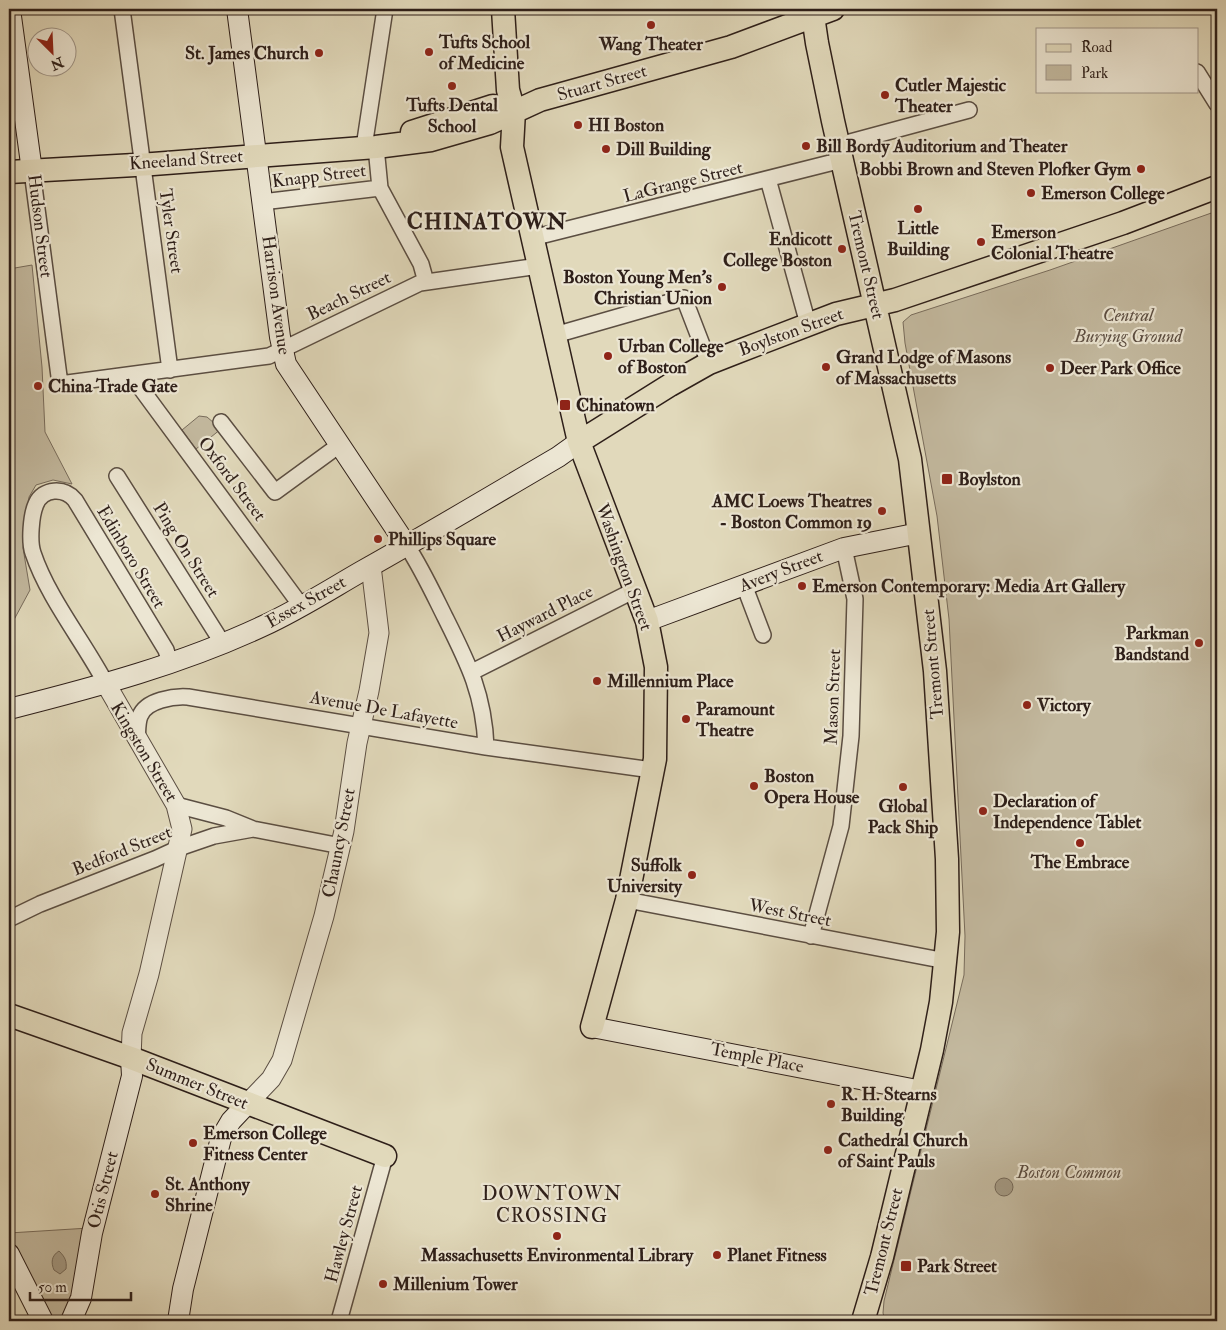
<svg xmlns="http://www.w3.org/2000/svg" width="1226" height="1330" viewBox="0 0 1226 1330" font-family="'IM FELL Double Pica',serif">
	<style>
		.green { fill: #c3b99f; stroke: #786c5c }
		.water { fill: #a49a84; stroke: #756959 }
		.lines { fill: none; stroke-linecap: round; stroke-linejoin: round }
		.minor-casing { stroke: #5b4e42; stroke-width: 18 }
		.tertiary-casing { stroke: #5b4e42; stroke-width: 21 }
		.secondary-casing { stroke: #2e1f19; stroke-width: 22 }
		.primary-casing { stroke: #2e1f19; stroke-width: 25 }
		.minor { stroke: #ece6d3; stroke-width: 15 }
		.tertiary { stroke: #ece6d3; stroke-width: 19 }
		.secondary { stroke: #ece6d3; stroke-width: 20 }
		.primary { stroke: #e1d9bb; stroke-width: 22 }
		.poi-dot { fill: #8f2418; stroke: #ece6d3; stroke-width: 2 }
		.labels { text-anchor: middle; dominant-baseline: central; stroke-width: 4.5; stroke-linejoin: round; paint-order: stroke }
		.poi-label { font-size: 18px; font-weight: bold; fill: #2e1f19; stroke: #ece6d3; text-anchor: start }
		.street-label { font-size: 18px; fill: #2e1f19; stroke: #ece6d3 }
		.park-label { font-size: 18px; font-style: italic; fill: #5b4d41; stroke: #ece6d3 }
		.neighbourhood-label { font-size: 19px; letter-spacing: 1px; fill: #2e1f19; stroke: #ece6d3 }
		.district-label { font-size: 22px; font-weight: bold; letter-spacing: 1px; fill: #2e1f19; stroke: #ece6d3 }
	</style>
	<rect width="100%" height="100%" fill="#e1d9bb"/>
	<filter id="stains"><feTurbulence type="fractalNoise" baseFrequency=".004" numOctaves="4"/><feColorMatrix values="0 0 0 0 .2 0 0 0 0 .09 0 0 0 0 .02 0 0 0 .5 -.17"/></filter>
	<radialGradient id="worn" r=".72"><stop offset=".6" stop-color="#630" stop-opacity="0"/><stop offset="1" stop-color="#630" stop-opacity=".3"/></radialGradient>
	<!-- green -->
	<path class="green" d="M1217 211V1321H885L883 1313 884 1301 964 975 965 936 949 619 937 516 905 343 903 322 911 315 1050 270Z
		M32 265 42 367 45 432 72 484 53 480 36 485 29 497 23 548 30 590 9 629V269Z
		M199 416 207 417 221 429 196 449 182 430Z
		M89 1228 68 1311 63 1319 51 1321 42 1311 9 1238V1233Z"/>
	<!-- water -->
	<path class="water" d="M995 1187a9 9 0 1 1 18 0a9 9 0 1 1-18 0Z
		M59 1251C65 1257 67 1261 66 1269L60 1274 54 1270C51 1263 51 1256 59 1251Z"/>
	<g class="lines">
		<!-- minor casing -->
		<g class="minor-casing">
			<path id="minor" d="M122 9 170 370
				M1197 72 1217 104
				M839 145 969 110
				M364 147 385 9
				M376 147 380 188 421 264 426 282
				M32 171 60 384 269 356 420 283 539 266
				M768 179 808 324
				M262 202 380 188
				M532 238 842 160
				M555 335 684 298 709 363
				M131 375 302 607
				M221 422 275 492 338 446
				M117 476 223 644
				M407 546C422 569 433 593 445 617 468 663 484 694 486 747
				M744 585 763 635
				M472 672 635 590
				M106 684C84 642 48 598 33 553 29 542 31 515 36 504 43 488 64 487 75 500L166 650 170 663
				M137 740C138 733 137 723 140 716 146 700 174 696 188 697L486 747 652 770
				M176 805 226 818 253 829 341 846
				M627 900 946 961
				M9 919 40 904 155 859 179 848 214 836 253 829
				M811 936 841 826 851 736 855 599 844 548
				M339 1321 385 1156"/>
		</g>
		<!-- tertiary casing -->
		<g class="tertiary-casing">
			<path id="tertiary" d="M106 684 176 805 182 829 149 974 132 1033 131 1058
				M247 1104 271 1079 282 1060 324 916 344 831 357 743 369 691 379 633 371 566"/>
		</g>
		<!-- secondary casing -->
		<g class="secondary-casing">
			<path id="secondary" d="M10 9 32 171
				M237 9 280 337 286 364 407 546
				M647 621 844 548 919 533
				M9 709C96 687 182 664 263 626 298 610 329 590 362 571 428 534 493 495 558 457L579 442
				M592 1027 922 1091
				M9 1254 43 1321
				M71 1321 81 1298 92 1233 132 1076 131 1058
				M178 1321 183 1289 221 1138 231 1121 247 1104"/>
		</g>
		<!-- primary casing -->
		<g class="primary-casing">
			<path id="primary" d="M503 9 508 90 514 111 512 147 579 442 647 621 656 667 655 759 627 900 592 1027
				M812 9 817 43 833 121 910 459 935 671 947 859 948 932 941 1002 932 1050 882 1257 863 1321
				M412 132 493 106 498 107
				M9 172 153 164 376 147 431 140 490 123 540 100 731 47 833 9
				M579 442 670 385 709 363 737 352 836 314 895 300 1123 223 1217 187
				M9 1015 131 1058 385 1156"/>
		</g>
		<!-- minor -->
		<use href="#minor" class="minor"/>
		<!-- tertiary -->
		<use href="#tertiary" class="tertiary"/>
		<!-- secondary -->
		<use href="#secondary" class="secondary"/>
		<!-- primary -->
		<use href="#primary" class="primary"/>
	</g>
	<!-- markers -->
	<g class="poi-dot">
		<circle cx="651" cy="25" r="5"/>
		<circle cx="429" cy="52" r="5"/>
		<circle cx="319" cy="53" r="5"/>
		<circle cx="452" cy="86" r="5"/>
		<circle cx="885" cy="95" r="5"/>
		<circle cx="578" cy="125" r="5"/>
		<circle cx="806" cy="146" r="5"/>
		<circle cx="606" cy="149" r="5"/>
		<circle cx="1141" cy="169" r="5"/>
		<circle cx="1031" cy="193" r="5"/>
		<circle cx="918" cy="209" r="5"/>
		<circle cx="981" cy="242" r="5"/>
		<circle cx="842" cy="249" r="5"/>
		<circle cx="722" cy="287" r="5"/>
		<circle cx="608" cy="356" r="5"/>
		<circle cx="826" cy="367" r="5"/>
		<circle cx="1050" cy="368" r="5"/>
		<circle cx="38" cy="386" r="5"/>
		<rect x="559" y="399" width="12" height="12" rx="2.5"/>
		<rect x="941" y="473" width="12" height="12" rx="2.5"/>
		<circle cx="882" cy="511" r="5"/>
		<circle cx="378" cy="539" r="5"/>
		<circle cx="802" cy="586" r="5"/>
		<circle cx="1199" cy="643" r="5"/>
		<circle cx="597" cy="681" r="5"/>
		<circle cx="1027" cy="705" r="5"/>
		<circle cx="686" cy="719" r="5"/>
		<circle cx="754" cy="786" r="5"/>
		<circle cx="903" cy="787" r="5"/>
		<circle cx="983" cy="811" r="5"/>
		<circle cx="1080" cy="843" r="5"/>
		<circle cx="692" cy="875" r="5"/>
		<circle cx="831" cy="1104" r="5"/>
		<circle cx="193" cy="1143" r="5"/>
		<circle cx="828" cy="1150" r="5"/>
		<circle cx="155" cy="1194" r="5"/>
		<circle cx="557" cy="1236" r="5"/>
		<circle cx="717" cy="1255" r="5"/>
		<rect x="900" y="1260" width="12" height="12" rx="2.5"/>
		<circle cx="383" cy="1284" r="5"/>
	</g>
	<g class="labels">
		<!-- poi labels -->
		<g class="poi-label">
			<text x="439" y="42">Tufts School<tspan x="439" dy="21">of Medicine</tspan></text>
			<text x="651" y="44" text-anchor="middle">Wang Theater</text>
			<text x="309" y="53" text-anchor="end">St. James Church</text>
			<text x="895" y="85">Cutler Majestic<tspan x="895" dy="21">Theater</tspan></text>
			<text x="452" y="105" text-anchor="middle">Tufts Dental<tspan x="452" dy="21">School</tspan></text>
			<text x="588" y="125">HI Boston</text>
			<text x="816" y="146">Bill Bordy Auditorium and Theater</text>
			<text x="616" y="149">Dill Building</text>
			<text x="1131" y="169" text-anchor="end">Bobbi Brown and Steven Plofker Gym</text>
			<text x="1041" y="193">Emerson College</text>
			<text x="918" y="228" text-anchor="middle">Little<tspan x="918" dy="21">Building</tspan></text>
			<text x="991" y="232">Emerson<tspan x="991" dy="21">Colonial Theatre</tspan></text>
			<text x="832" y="239" text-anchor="end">Endicott<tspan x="832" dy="21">College Boston</tspan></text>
			<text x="712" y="277" text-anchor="end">Boston Young Men's<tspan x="712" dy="21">Christian Union</tspan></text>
			<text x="618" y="346">Urban College<tspan x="618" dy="21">of Boston</tspan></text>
			<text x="836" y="357">Grand Lodge of Masons<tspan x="836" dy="21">of Massachusetts</tspan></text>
			<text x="1060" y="368">Deer Park Office</text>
			<text x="48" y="386">China Trade Gate</text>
			<text x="576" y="405">Chinatown</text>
			<text x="958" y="479">Boylston</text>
			<text x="872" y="501" text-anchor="end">AMC Loews Theatres<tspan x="872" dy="21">- Boston Common 19</tspan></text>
			<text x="388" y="539">Phillips Square</text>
			<text x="812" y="586">Emerson Contemporary: Media Art Gallery</text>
			<text x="1189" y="633" text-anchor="end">Parkman<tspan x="1189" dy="21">Bandstand</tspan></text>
			<text x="607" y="681">Millennium Place</text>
			<text x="1037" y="705">Victory</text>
			<text x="696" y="709">Paramount<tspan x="696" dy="21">Theatre</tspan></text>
			<text x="764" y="776">Boston<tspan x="764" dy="21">Opera House</tspan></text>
			<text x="993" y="801">Declaration of<tspan x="993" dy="21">Independence Tablet</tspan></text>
			<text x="903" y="806" text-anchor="middle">Global<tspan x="903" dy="21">Pack Ship</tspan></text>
			<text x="1080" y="862" text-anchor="middle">The Embrace</text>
			<text x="682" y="865" text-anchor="end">Suffolk<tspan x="682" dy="21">University</tspan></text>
			<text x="841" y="1094">R. H. Stearns<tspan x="841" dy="21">Building</tspan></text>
			<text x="203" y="1133">Emerson College<tspan x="203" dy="21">Fitness Center</tspan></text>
			<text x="838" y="1140">Cathedral Church<tspan x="838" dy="21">of Saint Pauls</tspan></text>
			<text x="165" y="1184">St. Anthony<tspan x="165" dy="21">Shrine</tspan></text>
			<text x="557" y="1255" text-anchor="middle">Massachusetts Environmental Library</text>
			<text x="727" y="1255">Planet Fitness</text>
			<text x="917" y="1266">Park Street</text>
			<text x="393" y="1284">Millenium Tower</text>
		</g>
		<!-- street labels -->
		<g class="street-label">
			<text transform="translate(602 83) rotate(-16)">Stuart Street</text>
			<text transform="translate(186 160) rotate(-4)">Kneeland Street</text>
			<text transform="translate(319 176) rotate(-7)">Knapp Street</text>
			<text transform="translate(683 182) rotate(-14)">LaGrange Street</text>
			<text transform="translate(40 226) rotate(83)">Hudson Street</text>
			<text transform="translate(171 231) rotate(82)">Tyler Street</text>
			<text transform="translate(866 265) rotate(77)">Tremont Street</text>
			<text transform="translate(276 295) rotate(82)">Harrison Avenue</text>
			<text transform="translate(349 296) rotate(-26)">Beach Street</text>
			<text transform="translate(791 332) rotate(-20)">Boylston Street</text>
			<text transform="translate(232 479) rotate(53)">Oxford Street</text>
			<text transform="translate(186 550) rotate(58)">Ping On Street</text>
			<text transform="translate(131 557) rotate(59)">Edinboro Street</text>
			<text transform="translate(624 567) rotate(70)">Washington Street</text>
			<text transform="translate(781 571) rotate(-21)">Avery Street</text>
			<text transform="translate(306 602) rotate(-29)">Essex Street</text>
			<text transform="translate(545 614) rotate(-27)">Hayward Place</text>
			<text transform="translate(933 664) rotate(-95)">Tremont Street</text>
			<text transform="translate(833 697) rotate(-88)">Mason Street</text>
			<text transform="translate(384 710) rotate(10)">Avenue De Lafayette</text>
			<text transform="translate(144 752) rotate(59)">Kingston Street</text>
			<text transform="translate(339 843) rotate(-79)">Chauncy Street</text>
			<text transform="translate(122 851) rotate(-22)">Bedford Street</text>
			<text transform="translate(790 913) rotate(11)">West Street</text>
			<text transform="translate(757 1058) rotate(11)">Temple Place</text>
			<text transform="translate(197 1084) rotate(22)">Summer Street</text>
			<text transform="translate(103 1190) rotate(-76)">Otis Street</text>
			<text transform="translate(344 1234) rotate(-75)">Hawley Street</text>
			<text transform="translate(884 1242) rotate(-76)">Tremont Street</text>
		</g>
		<!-- park labels -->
		<g class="park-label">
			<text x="1128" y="315">Central<tspan x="1128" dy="21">Burying Ground</tspan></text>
			<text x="1069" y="1172">Boston Common</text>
		</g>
		<!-- neighbourhood labels -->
		<g class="neighbourhood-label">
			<text x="552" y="1194">DOWNTOWN<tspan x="552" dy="22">CROSSING</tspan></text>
		</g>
		<!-- district labels -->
		<g class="district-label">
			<text x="487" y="222">CHINATOWN</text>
		</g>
	</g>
	<!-- margin -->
	<rect width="1226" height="1330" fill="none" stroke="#e1d9bb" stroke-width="30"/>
	<rect x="10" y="10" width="1206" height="1310" fill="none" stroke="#2e1f19" stroke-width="2.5"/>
	<rect x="15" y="15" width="1196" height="1300" fill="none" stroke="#2e1f19"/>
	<!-- legend -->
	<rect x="1036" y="28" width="162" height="65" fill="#ece6d3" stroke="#a09689"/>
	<rect x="1046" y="44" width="25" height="8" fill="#e1d9bb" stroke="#a09689"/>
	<text x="1081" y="52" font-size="15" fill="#2e1f19">Road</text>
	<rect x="1046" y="65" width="25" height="15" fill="#c3b99f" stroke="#a09689"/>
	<text x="1081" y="78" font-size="15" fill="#2e1f19">Park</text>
	<!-- north arrow -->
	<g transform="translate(52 52) rotate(156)"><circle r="24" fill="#ece6d3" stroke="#a09689"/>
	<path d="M0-4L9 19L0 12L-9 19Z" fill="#8f2418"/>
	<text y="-8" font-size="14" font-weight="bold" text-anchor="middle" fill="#2e1f19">N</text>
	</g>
	<!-- scale -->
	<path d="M30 1292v8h101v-8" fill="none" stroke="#2e1f19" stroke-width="2.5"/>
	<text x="38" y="1292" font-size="15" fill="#2e1f19" stroke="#ece6d3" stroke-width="4" paint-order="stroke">50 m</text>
	<rect width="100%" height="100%" filter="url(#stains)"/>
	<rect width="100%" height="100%" fill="url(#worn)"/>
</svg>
